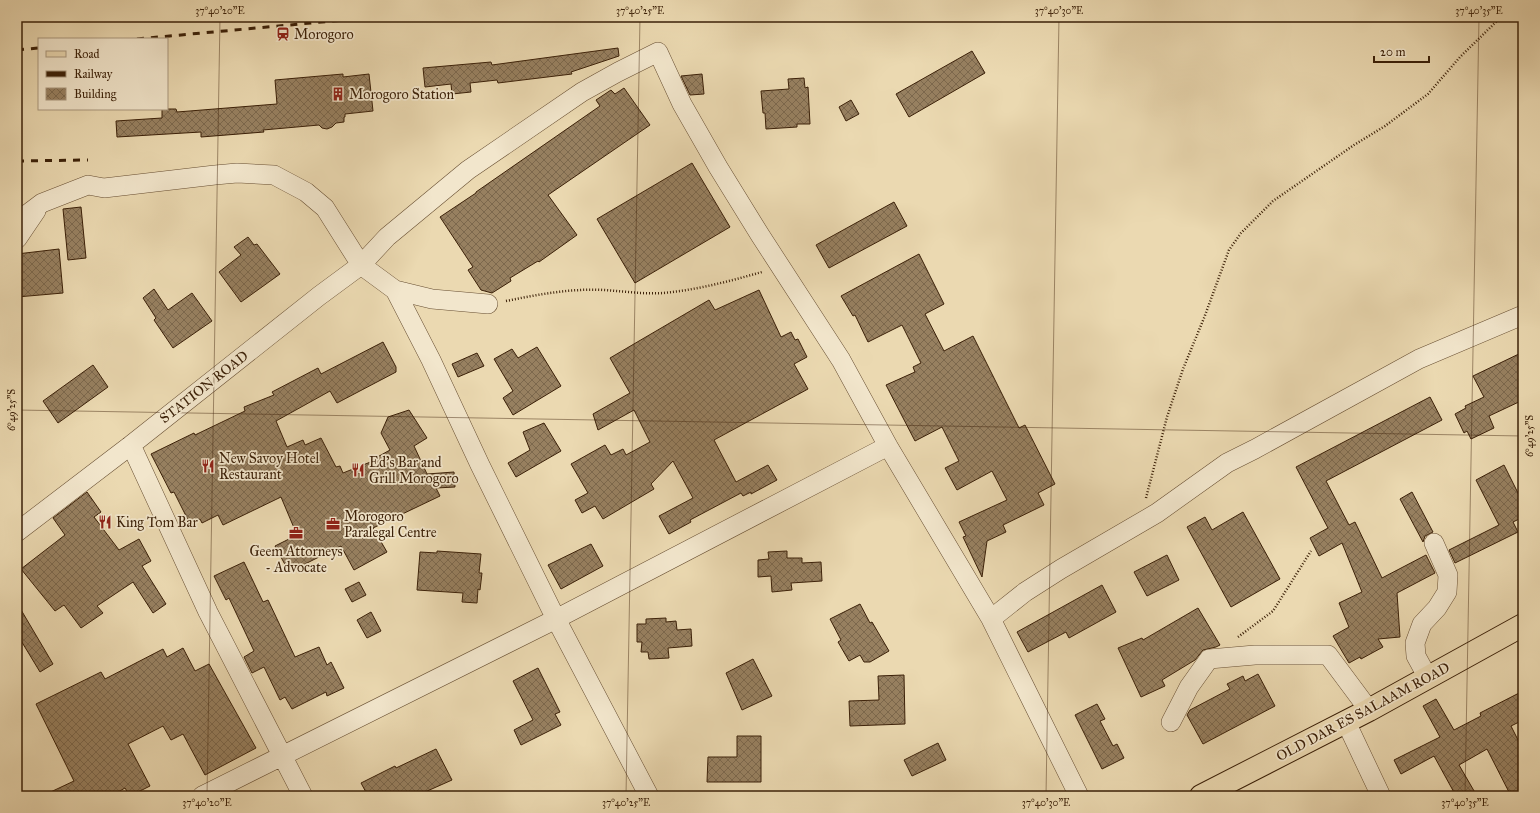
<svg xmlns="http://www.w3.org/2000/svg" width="1540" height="813" viewBox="0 0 1540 813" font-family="'IM FELL Great Primer',serif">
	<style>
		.building { fill: url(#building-cross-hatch); stroke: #3b2008 }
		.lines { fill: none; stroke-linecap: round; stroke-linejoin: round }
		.minor-casing { stroke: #674e32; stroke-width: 20 }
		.major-casing { stroke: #3b2008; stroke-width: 24 }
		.path { stroke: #3b2008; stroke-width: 2.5; stroke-dasharray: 1 2; stroke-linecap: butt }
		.minor { stroke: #f2e6cc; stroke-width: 19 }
		.major { stroke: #ebd9b1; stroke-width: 22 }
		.rail { stroke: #3b2008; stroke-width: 3; stroke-dasharray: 7 7; stroke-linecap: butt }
		.ticks { fill: none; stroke: #3b2008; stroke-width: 1; stroke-opacity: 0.45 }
		.labels { text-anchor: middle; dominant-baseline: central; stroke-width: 3.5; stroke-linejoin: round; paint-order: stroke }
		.poi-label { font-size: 14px; fill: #3b2008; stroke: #f2e6cc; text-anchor: start }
		.street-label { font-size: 14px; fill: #3b2008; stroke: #f2e6cc }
		.neatline { fill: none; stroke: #3b2008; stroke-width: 1.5 }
		.ticks-label { font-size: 10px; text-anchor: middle; fill: #3b2008 }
	</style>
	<defs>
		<pattern id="building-cross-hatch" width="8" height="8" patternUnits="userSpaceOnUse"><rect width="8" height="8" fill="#978060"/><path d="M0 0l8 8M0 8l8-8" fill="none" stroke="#7c684d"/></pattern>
	</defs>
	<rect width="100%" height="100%" fill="#ebd9b1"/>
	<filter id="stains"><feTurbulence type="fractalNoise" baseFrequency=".005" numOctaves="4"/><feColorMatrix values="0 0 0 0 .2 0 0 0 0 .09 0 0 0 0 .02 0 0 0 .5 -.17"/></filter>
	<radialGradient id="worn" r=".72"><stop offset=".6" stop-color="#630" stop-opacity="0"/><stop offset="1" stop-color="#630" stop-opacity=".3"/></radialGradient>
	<!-- building -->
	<path class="building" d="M618 48 619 56 571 72 572 74 498 83 497 80 470 83 471 92 452 94 451 84 425 87 423 68 491 62 492 65Z
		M972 51 985 73 909 117 896 94Z
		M343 74V77L369 74 373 111 345 114V117H344V122L336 123 332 127 327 129 322 128 319 125 263 130 264 132 201 137V132L117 137 116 121 162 118V109H176L177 112 277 104 275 80Z
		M702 74 704 94 690 95 681 76Z
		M804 78 805 88 808 87 810 124H797V127L766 129 765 113H763L761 91 789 89 788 79Z
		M624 88 650 125 548 195 577 235 539 262 538 261 510 278 511 281 492 293 481 290 468 270 473 267 440 217 476 193V192L600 106 596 100 611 90 615 94Z
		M851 100 859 114 846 121 839 107Z
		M692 163 730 227 635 283 597 219Z
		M894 202 907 226 829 268 816 245Z
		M81 207 86 258 68 260 63 209Z
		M248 237 254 245 257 244 280 274 241 302 219 272 241 255 234 247Z
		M59 249 63 293 17 297V254Z
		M919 254 944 304 925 314 944 351 973 336 1019 428 1025 425 1055 484 1038 493 1044 505 1003 525 1006 532 987 541 982 577 963 537 966 536 959 522 1007 500 992 471 957 490 945 468 959 461 942 427 915 441 886 385 915 372 913 367 921 363 902 325 868 342 855 315 853 316 841 296Z
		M154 289 168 310 192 293 212 321 173 348 154 320 156 318 143 298Z
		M759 290 781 337 791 332 795 340 798 339 807 357 794 364 808 389 714 440 736 482 768 465 777 480 751 494V492L743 496 741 493 690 520 691 522 669 534 659 516 693 498 673 461 651 484 654 489 603 519 595 506 582 513 575 500 588 493 571 464 605 445 611 455 623 449 626 455 650 442 634 410 598 430 593 414 630 393 610 358 709 300 715 310Z
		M383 342 396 367V372L337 403 330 391 276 421 287 447 303 440 305 445 321 438 336 467 340 466 343 473 373 461 372 460 390 450 381 433 388 417 409 410 427 438 414 446 427 474 454 472 455 487 436 488 440 496 373 528 387 552 354 570 341 546 289 572 275 546 297 535 281 497 223 525 218 515 202 523 200 519 190 524 174 492 171 493 151 454 194 433 195 435 245 411 244 407 274 395 272 392 318 368 321 374Z
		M537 347 561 386 513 415 503 398 513 391 494 359 512 349 518 358Z
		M1523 352V400L1489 416 1494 428 1471 439 1467 431 1464 433 1455 414 1466 408 1465 406 1484 397 1473 376Z
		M477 353 484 366 458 377 452 364Z
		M93 365 108 387 58 423 43 401Z
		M1430 397 1442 420 1326 481 1349 525 1355 522 1382 578 1426 555 1435 573 1397 593 1400 637 1378 639 1383 647 1361 659 1360 657 1349 663 1333 636 1349 627 1339 603 1362 592 1342 543 1319 556 1310 538 1328 528 1296 467Z
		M544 423 561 451 516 477 508 463 530 450 523 432Z
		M1504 465 1523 503V517L1513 522 1518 532 1455 563 1449 550 1499 525 1476 480Z
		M87 492 101 512 94 517 119 550 139 539 151 561 142 566 166 604 153 613 133 582 97 606 103 613 81 628 64 605 55 611 21 569 65 535 53 518Z
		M1412 492 1433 532 1425 536 1423 542 1400 499Z
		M1243 512 1280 579 1231 607 1187 527 1205 517 1212 530Z
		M591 544 603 566 561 589 548 565Z
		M437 551 481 554 479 573H482L480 590 478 589 477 603 462 602 463 593 417 590 420 552 437 553Z
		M787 551V558H802V563L821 562 822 581 791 583 792 590 772 592 771 576 758 577V560L769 559 768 552Z
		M1167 555 1179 580 1147 596 1134 572Z
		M244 562 263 602 268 600 295 657 319 647 327 665 331 662 344 688 327 696 326 692 292 709 285 697 280 700 264 667 252 673 244 657 254 651 229 598 226 600 214 576Z
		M359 582 366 595 352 602 345 589Z
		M1102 585 1116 612 1069 638 1066 632 1028 652 1017 632Z
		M17 603 53 664 40 672 17 634Z
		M860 604 870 623 872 622 889 651 870 662H864L860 655 849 661 838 642 841 640 830 619Z
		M1198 608 1220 645 1216 647 1203 650 1195 660 1162 680 1165 686 1141 697 1118 648 1142 638 1143 640Z
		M371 612 381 631 367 638 357 620Z
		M666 618V622L676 621 677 630 691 629 692 646 668 648 669 658 649 659 648 652H641L642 642H637V624H646V619Z
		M183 648 195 671 209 664 256 748 205 775 183 734 171 740 163 726 128 744 150 786 130 796 125 788 111 796H42L74 781 36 704 101 672 105 679 163 649 167 657Z
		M753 659 772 696 742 710 726 673Z
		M538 668 560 712 555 714 561 725 521 745 514 730 533 720 513 681Z
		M1258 674 1275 706 1203 744 1187 715 1190 710 1230 689 1227 684 1243 676 1245 681Z
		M904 675 905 724 850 726 849 701 879 700 878 676Z
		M1523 691V720L1511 726 1523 750V796H1511L1487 749 1459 765 1477 796H1456L1434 756 1401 774 1394 760 1440 737 1423 706 1436 699 1454 730 1481 716 1480 713Z
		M1097 704 1105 719 1100 721 1113 746 1117 744 1124 758 1102 769 1075 715Z
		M737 736H761V782H707L708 757H737Z
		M938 743 946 760 912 776 904 760Z
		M436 749 452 780 416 796H368L361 783 395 766 396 768Z"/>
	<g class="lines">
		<!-- minor casing -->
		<g class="minor-casing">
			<path id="minor" d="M17 219 22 218 42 203 88 185 104 188 215 175 237 173 274 175 306 192 325 208 361 265 395 290 431 360 480 465 556 619 649 796
				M17 239 36 211
				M395 290 432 299 488 304
				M131 445 208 612 303 796
				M17 532 131 445 319 296 361 265 387 237 468 170 582 92 618 72 658 52 682 104 718 167 760 235 841 360 888 446 991 619 1079 796
				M991 619 1025 592 1061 569 1157 513 1227 463 1255 449 1419 359 1523 315
				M1428 678 1416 656 1415 643 1422 624 1437 608 1447 592 1448 575 1434 543
				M1171 722 1189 687 1209 659 1255 655H1328L1369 710
				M1346 722 1381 796
				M202 796 556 619 888 446"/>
		</g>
		<!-- major casing -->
		<g class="major-casing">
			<path id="major" d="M1201 796 1369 710 1523 625"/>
		</g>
		<!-- path -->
		<path class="path" d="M506 301C531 296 556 291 581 290 609 288 636 295 663 293 697 290 730 281 762 272
			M1146 498 1167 417 1183 369 1204 318 1229 250 1241 233 1273 201 1354 145 1385 126 1428 94 1460 57 1497 21 1504 17
			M1238 637 1273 611 1311 551"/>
		<!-- minor -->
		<use href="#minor" class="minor"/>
		<!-- major -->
		<use href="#major" class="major"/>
		<!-- rail -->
		<path class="rail" d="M137 39 376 17
			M17 50 39 48
			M17 161 88 160"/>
	</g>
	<!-- ticks -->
	<path class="ticks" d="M17 410 1523 436M207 796 220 17M626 796 640 17M1046 796 1059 17M1465 796 1479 17"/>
	<!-- icons -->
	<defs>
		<g id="station-bare" transform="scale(1.08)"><path d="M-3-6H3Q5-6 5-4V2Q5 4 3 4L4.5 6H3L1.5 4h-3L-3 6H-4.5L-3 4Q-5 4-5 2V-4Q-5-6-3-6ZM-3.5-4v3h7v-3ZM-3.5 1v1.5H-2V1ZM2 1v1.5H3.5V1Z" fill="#8f2418" stroke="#f2e6cc" stroke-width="2.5" paint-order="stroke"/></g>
		<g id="building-bare" transform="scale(1.08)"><path d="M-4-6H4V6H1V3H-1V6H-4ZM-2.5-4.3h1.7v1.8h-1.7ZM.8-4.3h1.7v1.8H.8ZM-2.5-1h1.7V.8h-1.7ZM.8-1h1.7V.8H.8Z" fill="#8f2418" stroke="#f2e6cc" stroke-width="2.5" paint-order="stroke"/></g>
		<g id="restaurant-bare" transform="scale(1.08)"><path d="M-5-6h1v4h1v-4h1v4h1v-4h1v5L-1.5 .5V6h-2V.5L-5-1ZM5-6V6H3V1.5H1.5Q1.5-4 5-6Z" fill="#8f2418" stroke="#f2e6cc" stroke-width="2.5" paint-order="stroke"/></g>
		<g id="office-bare" transform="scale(1.08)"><path d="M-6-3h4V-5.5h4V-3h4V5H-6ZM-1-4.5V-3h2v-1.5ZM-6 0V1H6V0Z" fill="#8f2418" stroke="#f2e6cc" stroke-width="2.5" paint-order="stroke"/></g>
	</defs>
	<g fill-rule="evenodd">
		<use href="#station-bare" x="283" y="34"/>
		<use href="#building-bare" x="338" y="94"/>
		<use href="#restaurant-bare" x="208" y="466"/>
		<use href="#restaurant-bare" x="358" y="470"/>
		<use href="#restaurant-bare" x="105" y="522"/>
		<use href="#office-bare" x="333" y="524"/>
		<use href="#office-bare" x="296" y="533"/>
	</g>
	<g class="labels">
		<!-- poi labels -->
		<g class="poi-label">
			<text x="294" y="34">Morogoro</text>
			<text x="349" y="94">Morogoro Station</text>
			<text x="219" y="458">New Savoy Hotel<tspan x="219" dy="16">Restaurant</tspan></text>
			<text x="369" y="462">Ed's Bar and<tspan x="369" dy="16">Grill Morogoro</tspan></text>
			<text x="344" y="516">Morogoro<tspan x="344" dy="16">Paralegal Centre</tspan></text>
			<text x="116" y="522">King Tom Bar</text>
			<text x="296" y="551" text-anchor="middle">Geem Attorneys<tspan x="296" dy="16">- Advocate</tspan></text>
		</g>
		<!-- street labels -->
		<g class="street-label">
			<text transform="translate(204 387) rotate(-38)">STATION ROAD</text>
			<text transform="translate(1363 712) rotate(-28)">OLD DAR ES SALAAM ROAD</text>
		</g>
	</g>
	<!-- margin -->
	<rect width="1540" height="813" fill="none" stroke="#ebd9b1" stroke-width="44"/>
	<!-- legend -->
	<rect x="38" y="38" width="130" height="72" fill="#f2e6cc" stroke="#a9977e"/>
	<rect x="46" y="51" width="20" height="6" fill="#ebd9b1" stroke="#a9977e"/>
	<text x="74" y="58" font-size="12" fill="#3b2008">Road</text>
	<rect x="46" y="71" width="20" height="6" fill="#3b2008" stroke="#a9977e"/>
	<text x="74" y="78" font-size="12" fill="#3b2008">Railway</text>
	<rect x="46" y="88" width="20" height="12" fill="url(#building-cross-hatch)" stroke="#a9977e"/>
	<text x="74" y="98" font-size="12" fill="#3b2008">Building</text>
	<!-- scale -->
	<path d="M1374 56v6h55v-6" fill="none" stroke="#3b2008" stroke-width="2"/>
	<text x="1380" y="56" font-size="12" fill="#3b2008" stroke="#f2e6cc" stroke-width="3" paint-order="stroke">20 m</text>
	<rect x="22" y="22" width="1496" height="769" class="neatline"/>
	<g class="ticks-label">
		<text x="220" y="14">37°40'20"E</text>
		<text x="640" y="14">37°40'25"E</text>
		<text x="1059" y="14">37°40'30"E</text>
		<text x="1479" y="14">37°40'35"E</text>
		<text transform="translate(11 410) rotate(-90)" y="4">6°49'25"S</text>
		<text transform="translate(1529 436) rotate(-90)" y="4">6°49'25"S</text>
		<text x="207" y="806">37°40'20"E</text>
		<text x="626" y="806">37°40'25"E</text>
		<text x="1046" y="806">37°40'30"E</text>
		<text x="1465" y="806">37°40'35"E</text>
	</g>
	<rect width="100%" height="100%" filter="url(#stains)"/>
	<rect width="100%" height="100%" fill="url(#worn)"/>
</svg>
